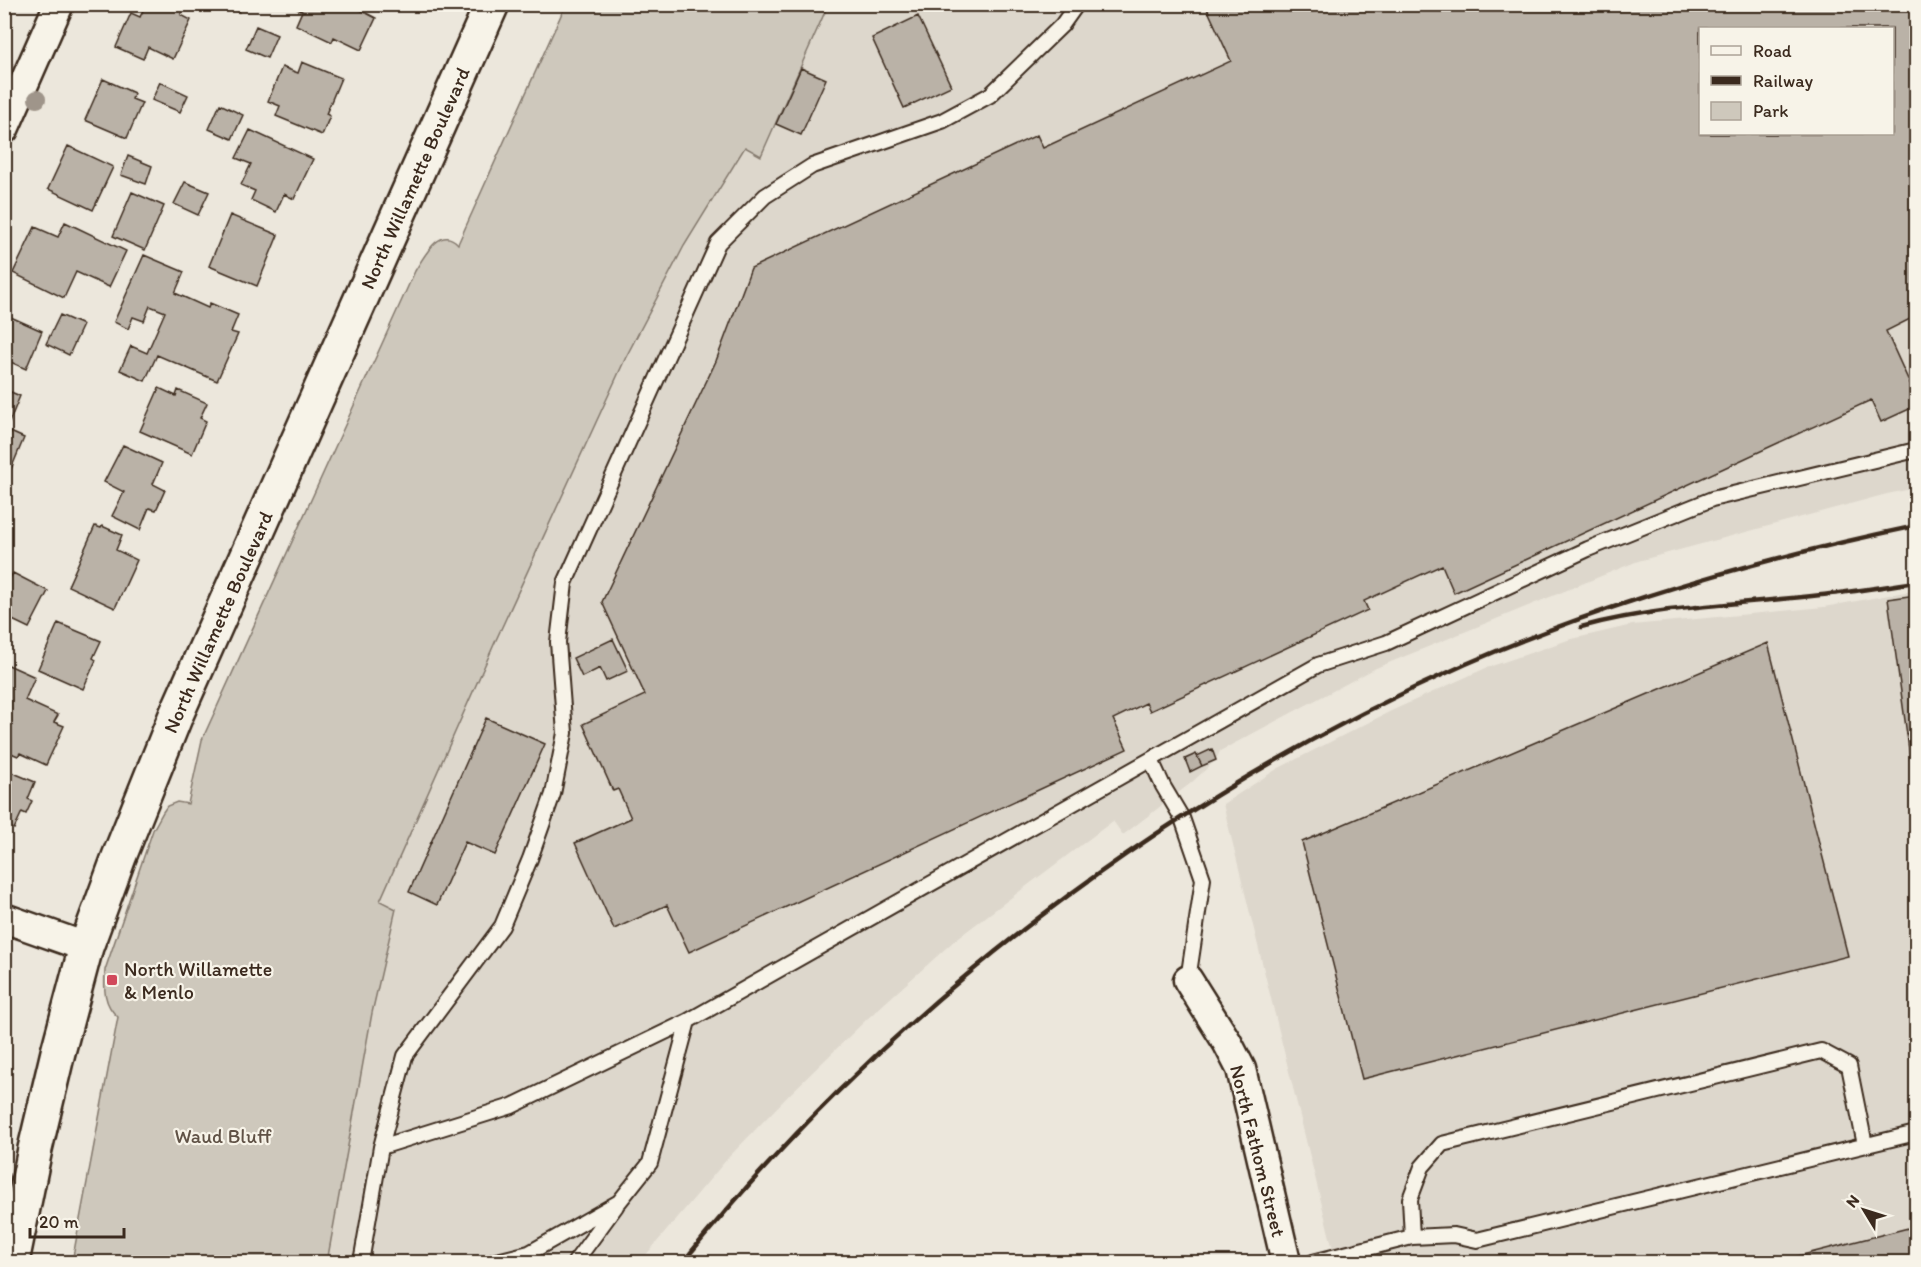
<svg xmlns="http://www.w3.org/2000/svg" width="1921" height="1267" viewBox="0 0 1921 1267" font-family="Itim,sans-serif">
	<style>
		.built { fill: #ddd7cc; fill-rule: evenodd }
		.green { fill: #cec8bc; stroke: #84796d; stroke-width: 1.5 }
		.building { fill: #bab2a7; stroke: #3b2a1e; stroke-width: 1.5; fill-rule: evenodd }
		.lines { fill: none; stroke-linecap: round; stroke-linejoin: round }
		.service-casing { stroke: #3b2a1e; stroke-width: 18 }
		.minor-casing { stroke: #3b2a1e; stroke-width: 33 }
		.secondary-casing { stroke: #3b2a1e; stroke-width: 38 }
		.service { stroke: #f7f3e8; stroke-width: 14 }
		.minor { stroke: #f7f3e8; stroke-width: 28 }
		.secondary { stroke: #f7f3e8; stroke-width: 33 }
		.rail { stroke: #3b2a1e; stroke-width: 4.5 }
		.tree { fill: #9f958a }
		.poi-dot { fill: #d1495b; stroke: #f7f3e8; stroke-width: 2 }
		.labels { text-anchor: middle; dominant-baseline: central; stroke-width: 4.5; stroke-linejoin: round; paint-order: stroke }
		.street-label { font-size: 20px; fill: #3b2a1e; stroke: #f7f3e8 }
		.poi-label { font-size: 20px; fill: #3b2a1e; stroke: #f7f3e8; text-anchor: start }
		.park-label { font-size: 20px; fill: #605246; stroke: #f7f3e8 }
	</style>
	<rect width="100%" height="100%" fill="#ece7dc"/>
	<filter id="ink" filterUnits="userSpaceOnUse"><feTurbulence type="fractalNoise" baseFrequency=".0167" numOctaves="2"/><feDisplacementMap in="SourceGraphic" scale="12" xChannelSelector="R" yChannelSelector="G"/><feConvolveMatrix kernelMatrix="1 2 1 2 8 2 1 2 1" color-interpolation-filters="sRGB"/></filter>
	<g filter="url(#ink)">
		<!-- built -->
		<path class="built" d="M828 5H1916V488L1887 494 1638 561 1376 668 1220 751 1216 760 1191 783 1123 835 1113 821 955 940 867 1019 789 1095 728 1158 640 1262H327L372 1013 396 909 380 901 496 640 626 357 684 246 745 147 762 155ZM1700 28H1892V134H1700Z
			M1916 590V1262H1336L1223 804 1277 769 1391 711 1486 668 1568 640 1632 625 1824 607Z"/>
		<!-- green -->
		<path class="green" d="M566 4 828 5 761 156 745 147 684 246 626 357 496 640 380 901 396 909 372 1013 327 1262H72L118 1017C103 1004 104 988 105 970L153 830 163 812 167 806 177 802 188 804 202 740 415 271C424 257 440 224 458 244Z"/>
		<!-- building -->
		<path class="building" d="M146 4 185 5 181 15 191 20 173 59 148 47 143 59 116 47 131 13 140 17Z
			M224 4H243L239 12Z
			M287 4H349L376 18 361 50 334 37 332 42 296 25 302 11Z
			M1205 4H1916V316L1886 331 1916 397V406L1881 422 1871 400 1454 593 1442 565 1364 601 1368 610 1150 711 1146 703 1113 719 1127 749 689 952 667 905 614 929 575 843 631 818 618 789 613 791 583 724 645 695 602 602 716 361 751 268 1037 135 1043 148 1231 61ZM1700 28H1892V134H1700Z
			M918 16 951 86 904 108 872 38Z
			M256 26 277 35 267 58 246 49Z
			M302 62 341 78 326 114 330 116 322 135 276 116 280 106 268 101 282 67 298 73Z
			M801 68 826 79 801 135 776 124Z
			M103 79 134 93 132 99 142 103 127 138 85 120Z
			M160 82 188 95 180 112 152 100Z
			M220 104 243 115 232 139 209 129Z
			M250 130 313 159 294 199 284 194 276 212 251 200 255 191 241 185 251 164 236 158Z
			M68 146 113 167 93 210 48 189Z
			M128 156 152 166 146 184 121 175Z
			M185 182 209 192 198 215 174 204Z
			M132 192 164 206 145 250 113 236Z
			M230 215 278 235 257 286 209 266Z
			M65 222 126 251 109 287 76 272 64 298 13 273 35 227 58 237Z
			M144 255 184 272 175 293 208 308 210 303 238 315 231 332 238 334 217 381 157 355 145 381 120 370 131 346 147 353 165 312 150 306 144 321 133 317 128 329 114 322Z
			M4 314 42 331 26 369 4 359Z
			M60 315 83 325 69 355 46 344Z
			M159 388 176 396 178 390 207 403 200 418 206 421 192 454 140 431Z
			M4 389 20 396 6 430 24 438 11 469 4 466Z
			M123 445 162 463 153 484 165 490 156 510 149 508 140 530 112 516 124 492 104 482Z
			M95 526 101 528 102 526 122 535 116 550 137 560 115 608 68 586Z
			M13 573 48 591 29 628 4 616V589Z
			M1916 595V799L1888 599Z
			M58 623 101 641 93 658 96 660 83 689 38 669Z
			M613 639 628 671 606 681 600 668 582 677 573 658Z
			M1768 643 1848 956 1362 1079 1302 842Z
			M4 663 35 677 25 700 58 715 54 722 64 726 46 765 20 753 18 756 4 750Z
			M486 718 545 744 495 855 465 842 437 905 409 892Z
			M1212 749 1216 760 1202 766 1197 756Z
			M1196 754 1202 766 1190 772 1185 759Z
			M4 769 35 782 28 799 32 801 26 814 22 812 14 829 4 825Z
			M1916 1226V1262H1775Z"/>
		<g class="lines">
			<!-- service casing -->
			<g class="service-casing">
				<path id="service" d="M1151 760 1163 786 1182 818 1203 879 1188 980
					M381 1147 512 1106 688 1021 1318 665 1386 643 1588 549 1712 499 1916 450
					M1412 1237 1410 1199 1422 1167 1442 1144 1821 1051 1849 1066 1865 1145
					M361 1262 381 1147 405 1056 502 926 530 859 553 794 565 733 558 642 565 583 718 243 765 196 812 166 942 121 990 95 1062 25 1077 4
					M493 1262 529 1253 619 1202 650 1163 688 1021
					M575 1262 616 1206
					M1313 1262 1412 1237 1454 1235 1477 1240 1916 1133"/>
			</g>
			<!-- minor casing -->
			<g class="minor-casing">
				<path id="minor" d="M4 129 59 4
					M4 918 86 947
					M1188 980 1227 1042 1241 1069 1286 1262"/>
			</g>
			<!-- secondary casing -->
			<g class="secondary-casing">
				<path id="secondary" d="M12 1262 35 1149 58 1052 86 947 119 857 176 715 492 4"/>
			</g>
			<!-- service -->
			<use href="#service" class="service"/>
			<!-- minor -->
			<use href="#minor" class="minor"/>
			<!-- secondary -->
			<use href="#secondary" class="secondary"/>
			<!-- rail -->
			<path class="rail" d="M1581 627C1662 605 1747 604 1830 594 1859 591 1888 586 1916 582
				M683 1262C891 1006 1164 798 1466 664 1610 601 1763 558 1916 526"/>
		</g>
		<!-- trees -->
		<circle class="tree" cx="37" cy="99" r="9"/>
	</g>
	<!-- markers -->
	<rect class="poi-dot" x="106" y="974" width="12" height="12" rx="3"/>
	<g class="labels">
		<!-- street labels -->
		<g class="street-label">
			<text transform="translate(415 178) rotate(-66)">North Willamette Boulevard</text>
			<text transform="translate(218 622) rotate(-66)">North Willamette Boulevard</text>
			<text transform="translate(1258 1151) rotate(76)">North Fathom Street</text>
		</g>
		<!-- poi labels -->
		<g class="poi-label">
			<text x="124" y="969">North Willamette<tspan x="124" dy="23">&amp; Menlo</tspan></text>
		</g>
		<!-- park labels -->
		<g class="park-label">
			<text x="223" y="1136">Waud Bluff</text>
		</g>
	</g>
	<!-- margin -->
	<rect width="1921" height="1267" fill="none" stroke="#f7f3e8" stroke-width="24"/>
	<rect x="12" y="12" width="1897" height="1243" fill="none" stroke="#3b2a1e" stroke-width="2" filter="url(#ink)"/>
	<!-- legend -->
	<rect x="1699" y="27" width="195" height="108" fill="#f7f3e8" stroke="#aca397" stroke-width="1.5"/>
	<rect x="1711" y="46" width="30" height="9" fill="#f7f3e8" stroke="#aca397" stroke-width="1.5"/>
	<text x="1753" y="57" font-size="18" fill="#3b2a1e">Road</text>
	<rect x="1711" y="76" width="30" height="9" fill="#3b2a1e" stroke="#aca397" stroke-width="1.5"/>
	<text x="1753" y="87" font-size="18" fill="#3b2a1e">Railway</text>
	<rect x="1711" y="102" width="30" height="18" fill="#cec8bc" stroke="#aca397" stroke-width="1.5"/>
	<text x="1753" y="117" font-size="18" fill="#3b2a1e">Park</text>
	<!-- north arrow -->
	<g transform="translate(1864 1210) rotate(308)" stroke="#f7f3e8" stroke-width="4.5" paint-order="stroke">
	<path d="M0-4.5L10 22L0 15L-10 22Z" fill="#3b2a1e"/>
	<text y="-9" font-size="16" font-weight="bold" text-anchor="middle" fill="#3b2a1e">N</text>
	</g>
	<!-- scale -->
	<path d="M30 1228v9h94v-9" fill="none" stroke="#3b2a1e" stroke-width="3"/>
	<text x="39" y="1228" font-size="18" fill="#3b2a1e" stroke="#f7f3e8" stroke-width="4.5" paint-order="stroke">20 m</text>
</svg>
